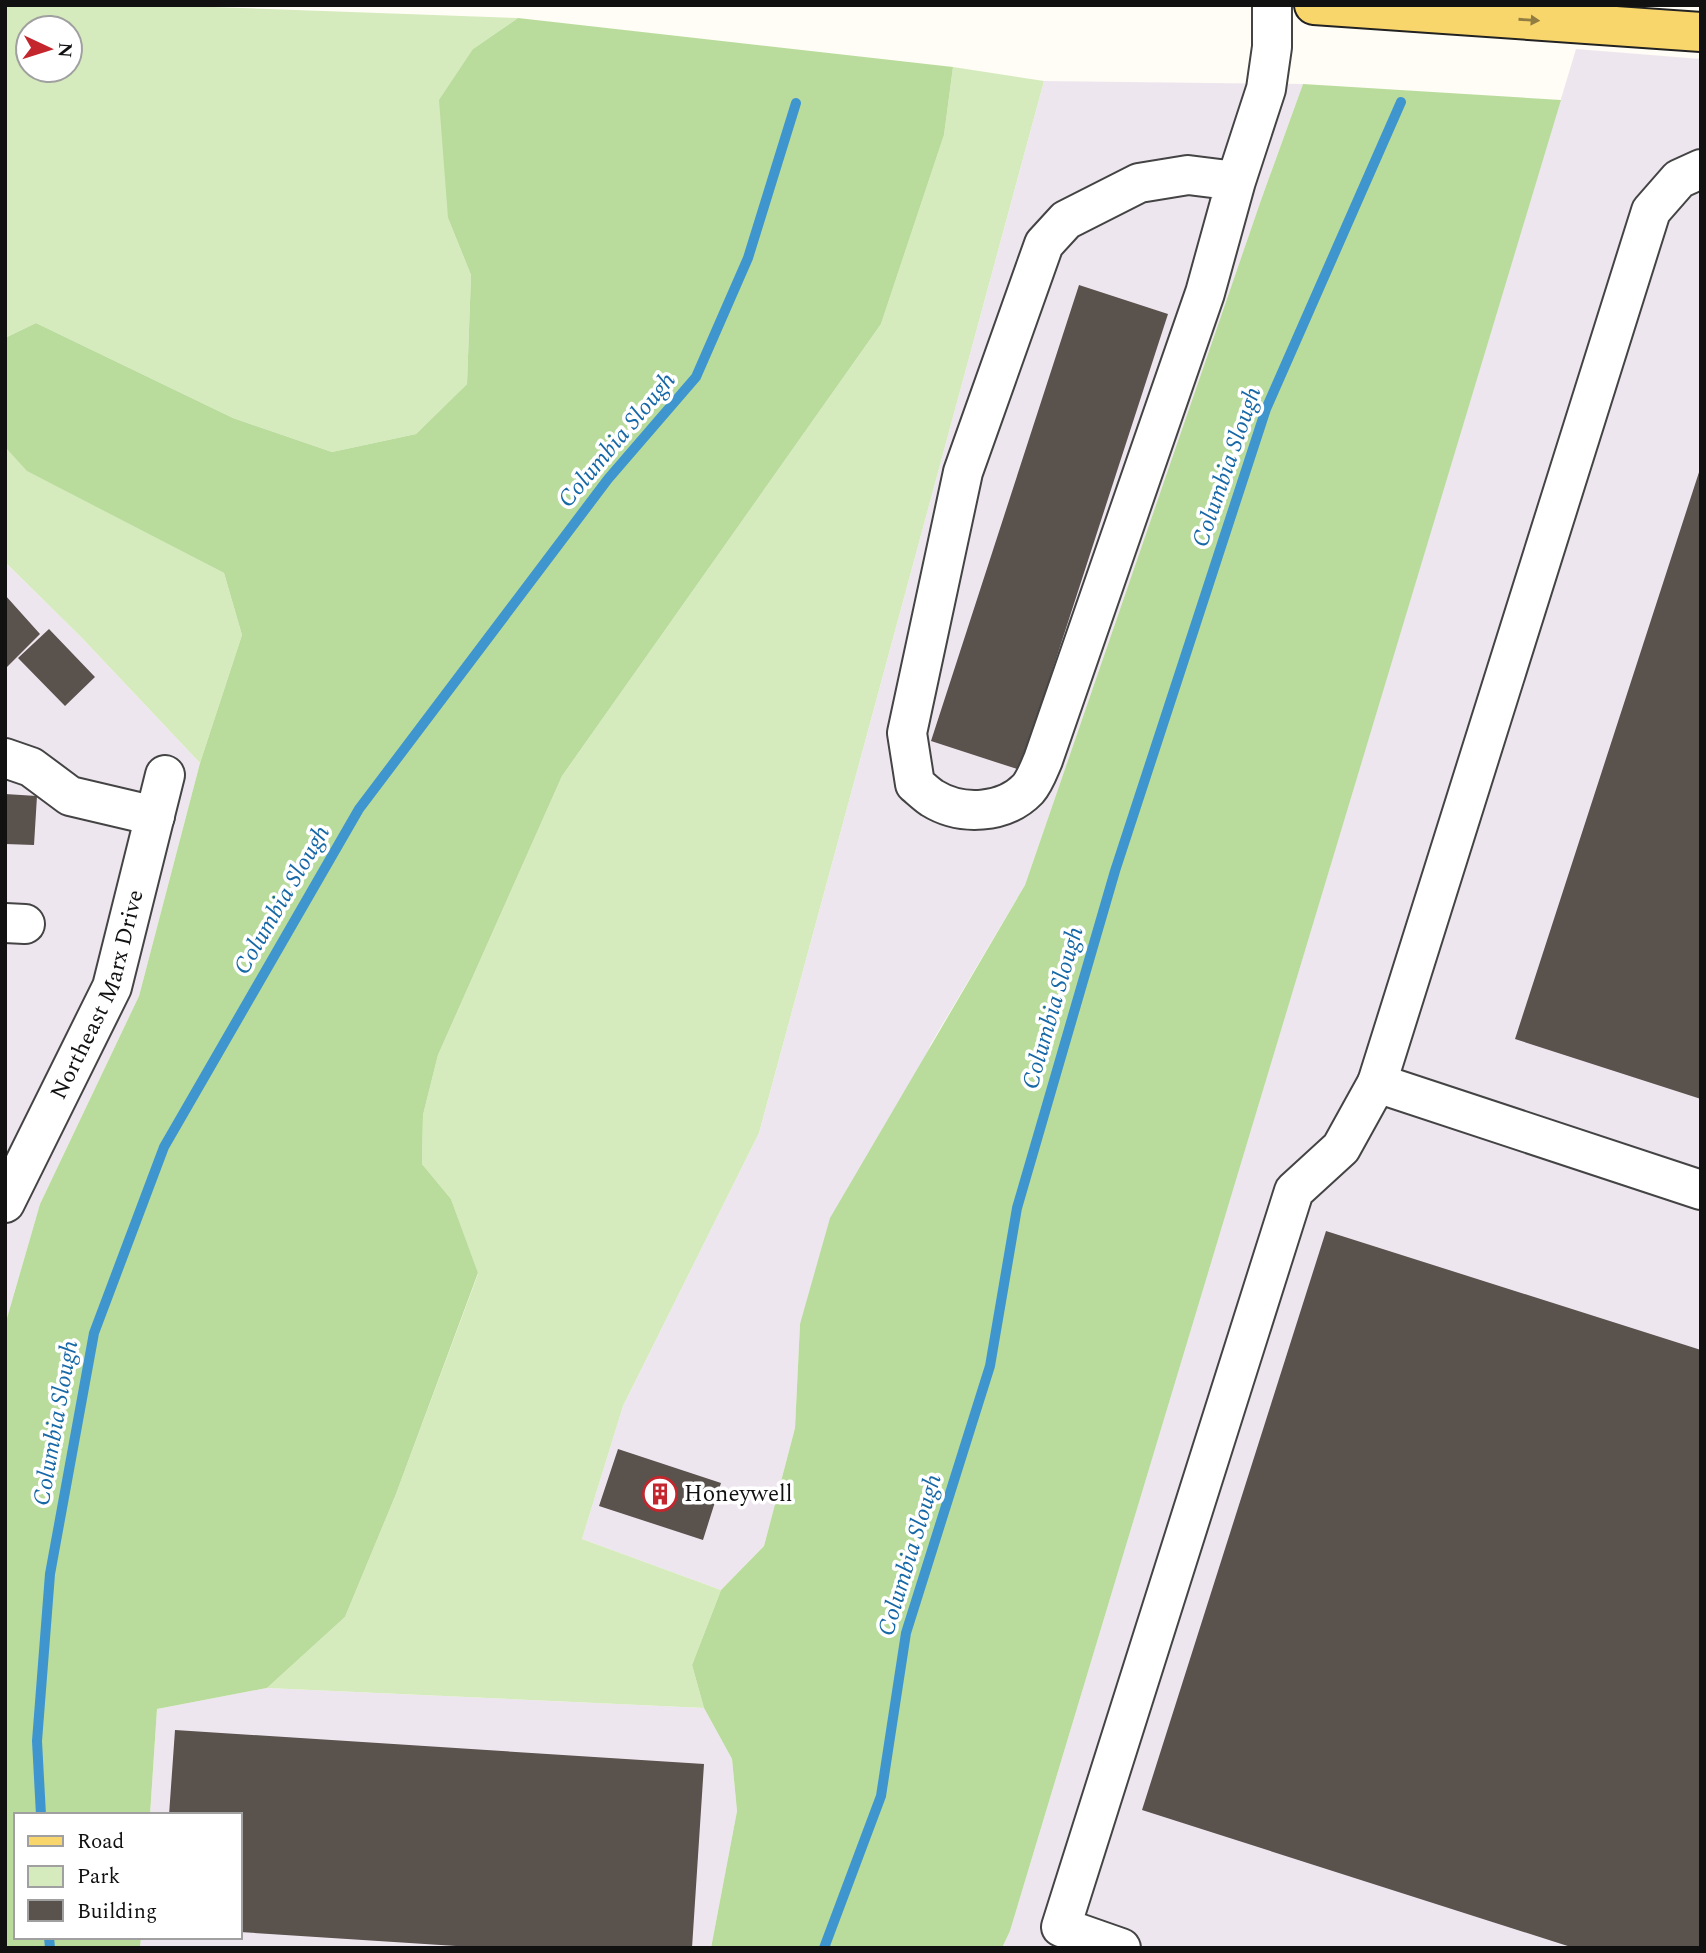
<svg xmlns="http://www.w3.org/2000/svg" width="1706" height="1953" viewBox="0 0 1706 1953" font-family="Spectral,serif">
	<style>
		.industrial { fill: #eee6ef }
		.green { fill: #d5ebbd; fill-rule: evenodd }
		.forest { fill: #b9dc9c }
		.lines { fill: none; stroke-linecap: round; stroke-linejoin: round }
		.stream { stroke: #3f96cf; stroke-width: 10 }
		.building { fill: #5a524d }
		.minor-casing { stroke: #444; stroke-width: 42 }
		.major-casing { stroke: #222; stroke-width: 42 }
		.minor { stroke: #fff; stroke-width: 38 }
		.major { stroke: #f9d66b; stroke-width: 38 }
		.oneway { fill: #917d42 }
		.labels { text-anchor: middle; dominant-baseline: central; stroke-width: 7; stroke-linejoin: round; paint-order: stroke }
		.street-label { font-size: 23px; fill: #111; stroke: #fff }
		.poi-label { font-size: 23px; fill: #111; stroke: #fff; text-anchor: start }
		.water-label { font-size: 24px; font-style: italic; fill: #1768a6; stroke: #fff }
	</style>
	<rect width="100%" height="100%" fill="#fffdf5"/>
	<!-- industrial -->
	<path class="industrial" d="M1576 49 1701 59V1948H1002L1010 1931Z
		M1044 81 1303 84 1261 200 1025 885 931 1044 800 1324 795 1428 764 1546 721 1590 582 1539 623 1406 759 1133Z
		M5 562 82 638 200 763 139 996 40 1204 5 1325Z
		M267 1688 704 1708 732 1759 737 1811 711 1948H140L141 1937H240V1815H150L157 1709Z"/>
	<!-- green -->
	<path class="green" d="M5 5H157L518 18 473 49 448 218 471 275 467 384 416 434 332 452 233 418 36 323 5 338ZM28 28H70V70H28Z
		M953 67 1044 81 759 1133 623 1406 582 1539 721 1590 692 1665 704 1708 267 1688 345 1617 396 1494 478 1274 451 1199 422 1164 423 1115 438 1055 562 776 881 324 944 135Z
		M5 447 28 471 224 573 242 635 200 763 82 638 5 562Z"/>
	<!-- forest -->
	<path class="forest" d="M518 18 953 67 944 135 881 324 562 776 438 1055 423 1115 422 1164 451 1199 478 1273 396 1494 345 1617 267 1688 157 1709 150 1815H16V1937H141L140 1948H5V1325L40 1204 139 996 200 763 242 635 224 573 27 471 5 447V338L36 323 233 418 332 452 416 434 467 384 471 275 448 218 439 100 473 49Z
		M1303 84 1561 100 1010 1931 1002 1948H711L737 1811 732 1759 704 1708 692 1665 721 1590 764 1546 795 1428 800 1324 830 1218 1025 885 1261 200Z"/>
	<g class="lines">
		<!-- stream -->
		<path class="stream" d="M41 1815 37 1741 50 1574 94 1333 164 1147 359 809 608 479 696 377 748 258 796 103
			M49 1937 50 1948
			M824 1948 881 1796 906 1633 990 1366 1017 1208 1115 871 1266 409 1401 102"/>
	</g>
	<!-- building -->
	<path class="building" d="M1079 285 1168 314 1020 770 931 741Z
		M1701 466V1099L1515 1039Z
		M5 595 40 634 5 669Z
		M49 629 95 677 65 706 18 658Z
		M5 794 37 796 34 845 5 844Z
		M1326 1231 1701 1350V1948H1574L1142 1810Z
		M618 1449 721 1483 703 1540 599 1506Z
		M175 1730 704 1764 692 1948H487L240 1932V1815H169Z"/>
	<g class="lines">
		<!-- minor casing -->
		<g class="minor-casing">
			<g id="minor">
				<path d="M1701 169 1679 179 1651 211 1377 1083 1701 1190"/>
				<path d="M1236 181 1188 175 1139 183 1066 220 1044 244 963 472 907 733 915 784C921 789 926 794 932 798 961 816 1004 814 1028 789 1035 781 1039 769 1043 760L1205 293 1236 181 1266 89 1272 47V5"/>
				<path d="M5 758 31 767 70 796 155 816"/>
				<path d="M5 923 25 924"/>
				<path id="s1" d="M5 1203 112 987 165 775"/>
				<path d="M1121 1948 1061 1927 1294 1191 1341 1148 1377 1083"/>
			</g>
		</g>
		<!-- major casing -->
		<g class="major-casing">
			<path id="major" d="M1314 5 1701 32"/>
		</g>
		<!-- minor -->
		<use href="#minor" class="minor"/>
		<!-- major -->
		<use href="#major" class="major"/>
	</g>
	<!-- one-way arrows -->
	<defs><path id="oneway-solid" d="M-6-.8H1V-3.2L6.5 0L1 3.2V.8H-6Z" transform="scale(1.75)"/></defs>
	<use class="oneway" href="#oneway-solid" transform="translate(1529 20) rotate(4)"/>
	<!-- icons -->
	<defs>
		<g id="building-ring" transform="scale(1.75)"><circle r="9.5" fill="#fff" stroke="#c4262e" stroke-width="1.5"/><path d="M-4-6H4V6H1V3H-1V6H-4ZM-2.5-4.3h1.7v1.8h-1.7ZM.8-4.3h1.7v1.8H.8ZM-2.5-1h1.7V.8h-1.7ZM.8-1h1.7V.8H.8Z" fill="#c4262e"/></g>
	</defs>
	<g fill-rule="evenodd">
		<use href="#building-ring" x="660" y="1494"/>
	</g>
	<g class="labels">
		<!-- street labels -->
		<g class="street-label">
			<text stroke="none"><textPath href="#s1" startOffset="229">Northeast Marx Drive</textPath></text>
		</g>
		<!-- poi labels -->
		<g class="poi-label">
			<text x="684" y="1494">Honeywell</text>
		</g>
		<!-- water labels -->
		<g class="water-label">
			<text transform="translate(617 440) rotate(-50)">Columbia Slough</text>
			<text transform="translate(1227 467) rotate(-71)">Columbia Slough</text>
			<text transform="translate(282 900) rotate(-60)">Columbia Slough</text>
			<text transform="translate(1053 1008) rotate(-74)">Columbia Slough</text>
			<text transform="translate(56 1423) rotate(-80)">Columbia Slough</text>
			<text transform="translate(910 1555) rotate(-73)">Columbia Slough</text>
		</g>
	</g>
	<!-- border -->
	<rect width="1706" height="1953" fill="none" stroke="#111111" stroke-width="14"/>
	<!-- legend -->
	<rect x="14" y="1813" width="228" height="126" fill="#ffffff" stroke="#a0a0a0" stroke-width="2"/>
	<rect x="28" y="1836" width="35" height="10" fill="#f9d66b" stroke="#a0a0a0" stroke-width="2"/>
	<text x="77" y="1848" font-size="21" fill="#111111">Road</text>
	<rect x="28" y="1866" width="35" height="21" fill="#d5ebbd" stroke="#a0a0a0" stroke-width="2"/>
	<text x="77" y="1883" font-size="21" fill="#111111">Park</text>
	<rect x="28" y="1900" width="35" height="21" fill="#5a524d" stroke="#a0a0a0" stroke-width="2"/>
	<text x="77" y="1918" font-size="21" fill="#111111">Building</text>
	<!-- north arrow -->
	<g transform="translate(49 49) rotate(94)"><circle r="33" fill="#ffffff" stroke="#a0a0a0" stroke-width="2"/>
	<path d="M0-5L12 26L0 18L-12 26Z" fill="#c4262e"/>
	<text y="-10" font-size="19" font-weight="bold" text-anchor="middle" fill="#111111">N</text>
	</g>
</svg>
